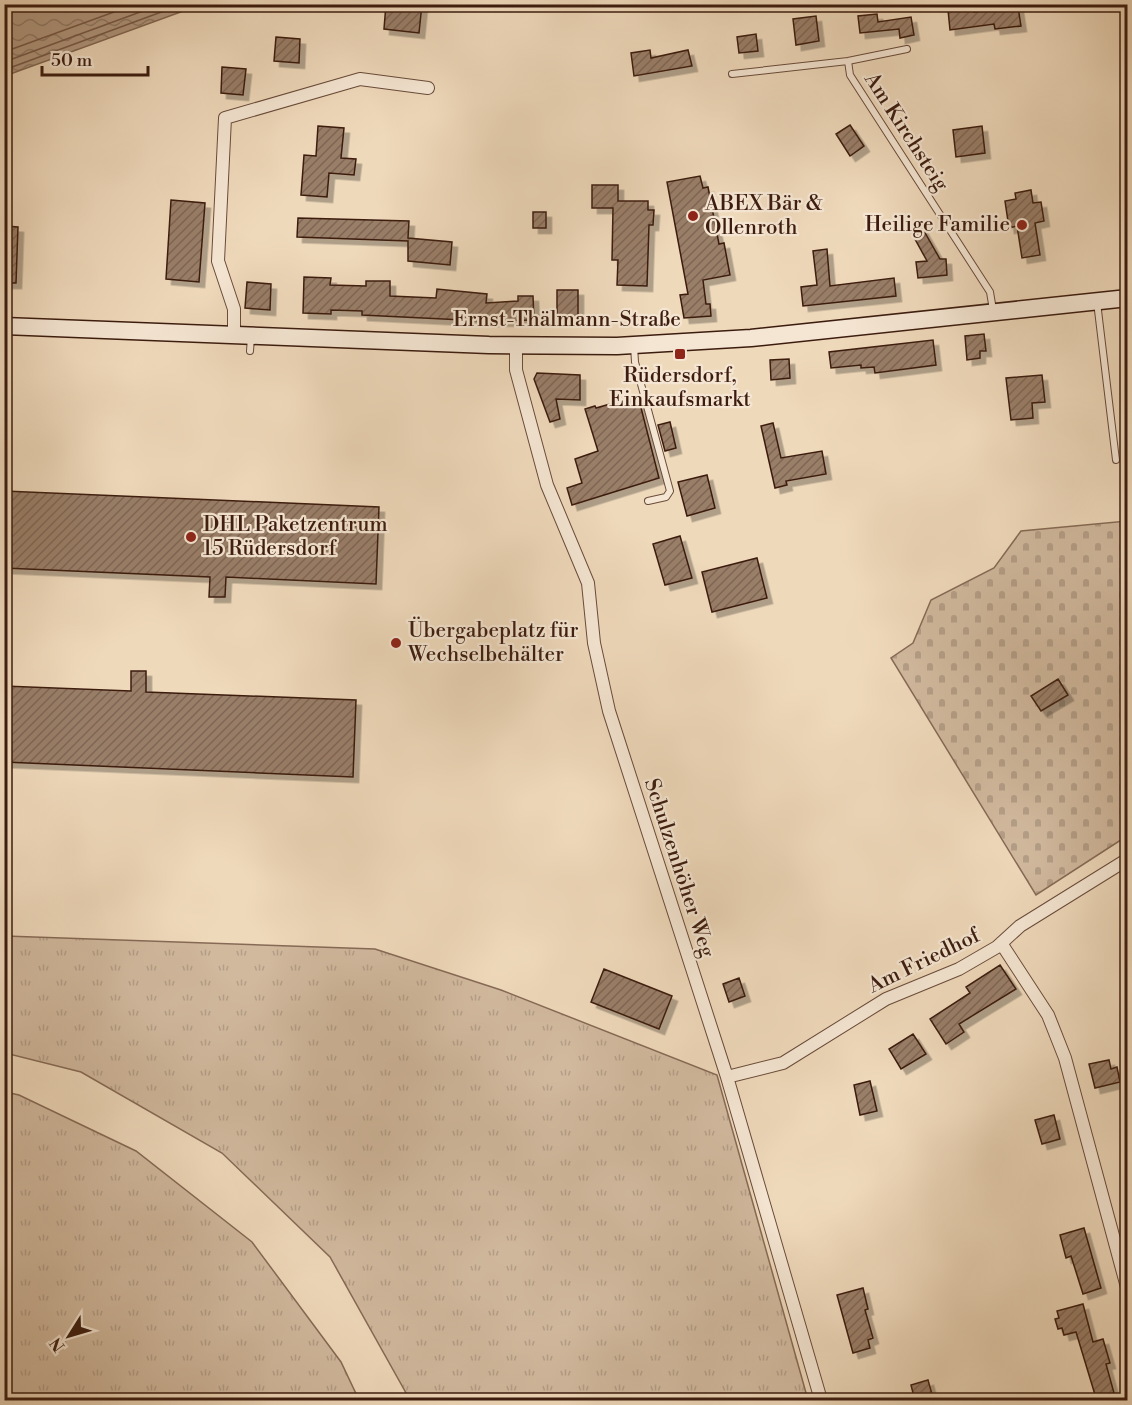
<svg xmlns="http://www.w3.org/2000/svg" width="1132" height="1405" viewBox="0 0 1132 1405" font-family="'Libre Bodoni',serif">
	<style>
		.grass { fill: url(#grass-tufts); stroke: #866a56; stroke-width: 1.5 }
		.cemetery { fill: url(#cemetery-stones); stroke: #866a56; stroke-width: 1.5 }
		.water { fill: url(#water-waves); stroke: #836753; stroke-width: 1.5 }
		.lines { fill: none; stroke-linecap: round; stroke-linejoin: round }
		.shore { stroke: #775a48; stroke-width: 1.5 }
		.building { fill: url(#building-hatch); stroke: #3c1c0f; stroke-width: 1.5; filter: url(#shadow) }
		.lane-casing { stroke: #694b3a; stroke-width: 8 }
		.street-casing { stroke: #694b3a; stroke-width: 14 }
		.secondary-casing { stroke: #3c1c0f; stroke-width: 19 }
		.lane { stroke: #f5e6d3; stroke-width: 6 }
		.street { stroke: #f5e6d3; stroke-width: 12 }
		.secondary { stroke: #f5e6d3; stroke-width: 16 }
		.poi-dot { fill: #8f2418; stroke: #f5e6d3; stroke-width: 2 }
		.labels { text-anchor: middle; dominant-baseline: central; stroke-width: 4.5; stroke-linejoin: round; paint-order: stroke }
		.street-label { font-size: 21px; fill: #3c1c0f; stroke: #f5e6d3 }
		.poi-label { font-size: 21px; fill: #3c1c0f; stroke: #f5e6d3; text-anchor: start }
	</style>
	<defs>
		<pattern id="grass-tufts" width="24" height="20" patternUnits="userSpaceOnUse" patternTransform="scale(1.5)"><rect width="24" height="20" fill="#d1b99e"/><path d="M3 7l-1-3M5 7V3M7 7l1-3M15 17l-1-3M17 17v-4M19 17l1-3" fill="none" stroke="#b49e87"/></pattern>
		<pattern id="cemetery-stones" width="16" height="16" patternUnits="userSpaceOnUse" patternTransform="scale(1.5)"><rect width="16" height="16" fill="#d1b99e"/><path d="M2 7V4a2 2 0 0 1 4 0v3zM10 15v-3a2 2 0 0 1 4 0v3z" fill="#b49e87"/></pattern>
		<pattern id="water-waves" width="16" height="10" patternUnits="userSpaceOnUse" patternTransform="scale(1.5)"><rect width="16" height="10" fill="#b29981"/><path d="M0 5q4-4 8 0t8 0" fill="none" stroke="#927c68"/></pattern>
		<pattern id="building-hatch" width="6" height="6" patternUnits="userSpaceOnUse" patternTransform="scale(1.5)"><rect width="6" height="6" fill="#997e68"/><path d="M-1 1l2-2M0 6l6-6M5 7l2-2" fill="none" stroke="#7e6654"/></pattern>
		<filter id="shadow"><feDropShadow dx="5.5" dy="5.5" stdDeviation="0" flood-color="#0004"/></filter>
	</defs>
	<rect width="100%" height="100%" fill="#efd9bb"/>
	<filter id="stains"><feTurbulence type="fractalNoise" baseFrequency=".00333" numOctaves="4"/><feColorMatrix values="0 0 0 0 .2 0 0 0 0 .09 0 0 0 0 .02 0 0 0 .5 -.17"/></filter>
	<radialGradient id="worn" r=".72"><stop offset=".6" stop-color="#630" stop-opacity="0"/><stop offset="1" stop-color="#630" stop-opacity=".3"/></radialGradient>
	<!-- grass -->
	<path class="grass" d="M5 936 375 949 501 990 717 1075 808 1400H410L330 1257 222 1153 81 1072 5 1053Z
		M5 1092 19 1095 136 1151 252 1242 341 1362 359 1400H5Z"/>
	<!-- cemetery -->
	<path class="cemetery" d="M1127 521V836L1036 895 891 658 913 643 931 600 994 568 1021 531Z"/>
	<!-- water -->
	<path class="water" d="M5 4H200V5L5 76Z"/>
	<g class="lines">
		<!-- shore -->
		<path class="shore" d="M4 52 136 4
			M4 62 162 4
			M4 70 183 4"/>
	</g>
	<!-- building -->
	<path class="building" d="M386 4H422L419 33 384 29Z
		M973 6 974 12 1018 7 1021 26 995 29 994 24 950 30 948 10Z
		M877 14 878 22 911 17 914 35 900 38 899 29 860 33 858 16Z
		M816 16 819 41 796 45 793 19Z
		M756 34 758 51 739 53 737 37Z
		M276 37 300 39 299 63 274 61Z
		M650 50 651 58 688 50 692 66 634 76 631 53Z
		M222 67 246 69 243 95 221 93Z
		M850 125 864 146 850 156 836 134Z
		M318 126 344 128 341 158 356 159 354 175 329 173 327 197 301 195 304 155 316 156Z
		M982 126 985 153 956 157 953 130Z
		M700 176 703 188 708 187 719 244 724 243 730 275 703 280 706 304H710L711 316 684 318 680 295 688 294 667 182Z
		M592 185H618V201H648V210H654L653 225H649L647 286 617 285 618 260H612L613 208H592Z
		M1031 190 1033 203 1041 202 1044 221 1035 223 1040 255 1022 258 1017 226 1009 228 1005 201 1016 199 1015 193Z
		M171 200 205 203 199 282 166 279Z
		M533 212H546V228H533Z
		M298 218 409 221 408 238 452 242 450 265 408 261V241L297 237Z
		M920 224 940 259H946L947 275 918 278 916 262 927 261 910 230Z
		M4 226 18 227 16 283H4Z
		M827 249 830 286 894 278 896 296 803 306 801 287 817 285 813 251Z
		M304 277 331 278 330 285 366 286V281H390V296L436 298 437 289 487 294 486 303 518 301V296H533L534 320 484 321 362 315V311L331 310V314L303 313Z
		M247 282 271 284 270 310 245 308Z
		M557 290H578V318H557Z
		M984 334 986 351H980V358L967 360 965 336Z
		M933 340 936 365 875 373 874 367 861 368V365L831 368 829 352Z
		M789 359 790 378 771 380 770 360Z
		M537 373 580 375V400L556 399 560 419 550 422 534 379Z
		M1042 375 1045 402 1032 403 1033 418 1011 420 1006 378Z
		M638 396 659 478 572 505 567 488 582 483 575 459 598 451 585 409 595 406 596 408Z
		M670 422 676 448 665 451 658 425Z
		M773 423 781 458 822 451 826 474 786 481 787 485 775 488 761 426Z
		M707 475 715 508 687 516 678 482Z
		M4 491 379 507 376 584 226 577 225 597H209L210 577 4 568Z
		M680 536 692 578 665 585 653 544Z
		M757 558 767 598 712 612 702 572Z
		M131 671H146V692L356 700 353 777 4 762V686L131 691Z
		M1058 679 1068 695 1041 711 1031 696Z
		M1000 965 1016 989 959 1024 964 1032 946 1044 930 1019 970 993 966 987Z
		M604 969 672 996 659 1029 591 1002Z
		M739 978 745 996 729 1002 723 984Z
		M913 1034 926 1054 901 1069 889 1049Z
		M1109 1060 1111 1069 1117 1067 1120 1082 1095 1088 1089 1064Z
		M870 1081 877 1111 860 1115 854 1085Z
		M1054 1115 1060 1139 1042 1144 1035 1120Z
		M1084 1228 1101 1288 1083 1294 1071 1256 1066 1258 1060 1235Z
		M863 1288 868 1309 865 1310 873 1338 868 1340 870 1348 853 1353 837 1295Z
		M1083 1304 1093 1342 1103 1339 1110 1363 1106 1364 1114 1393 1096 1398 1076 1332 1064 1335 1062 1328 1058 1329 1055 1319 1059 1318 1057 1311Z
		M928 1380 933 1398 915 1401 911 1385Z"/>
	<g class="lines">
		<!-- lane casing -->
		<g class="lane-casing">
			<path id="lane" d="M848 61 850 75 990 292 993 310
				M732 74 848 61 907 49
				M1097 302 1116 460
				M634 346 635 362 670 491 666 497 648 501
				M250 351 251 337"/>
		</g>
		<!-- street casing -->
		<g class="street-casing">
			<path id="street" d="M234 335V309L218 261 225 118 360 79 428 88
				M516 346V370L547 485 588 583 594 643 609 711 727 1077 821 1400
				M1001 943 1048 1015 1065 1058 1128 1291
				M727 1077 783 1063 886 999 959 969 997 947 1020 926 1128 859"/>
		</g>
		<!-- secondary casing -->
		<g class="secondary-casing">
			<path id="secondary" d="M4 326 489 345 617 346 751 338 1128 298"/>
		</g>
		<!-- lane -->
		<use href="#lane" class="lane"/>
		<!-- street -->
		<use href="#street" class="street"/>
		<!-- secondary -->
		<use href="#secondary" class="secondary"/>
	</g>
	<!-- markers -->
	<g class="poi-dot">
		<circle cx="693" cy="216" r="6"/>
		<circle cx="1022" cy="225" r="6"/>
		<rect x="674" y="348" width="12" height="12" rx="3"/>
		<circle cx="191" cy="537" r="6"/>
		<circle cx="396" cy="643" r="6"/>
	</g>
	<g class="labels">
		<!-- street labels -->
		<g class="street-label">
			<text transform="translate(906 132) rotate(57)">Am Kirchsteig</text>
			<text x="567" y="320">Ernst-Thälmann-Straße</text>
			<text transform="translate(679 868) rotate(72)">Schulzenhöher Weg</text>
			<text transform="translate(924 961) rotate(-26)">Am Friedhof</text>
		</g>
		<!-- poi labels -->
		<g class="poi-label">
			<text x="705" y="204">ABEX Bär &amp;<tspan x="705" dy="24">Ollenroth</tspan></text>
			<text x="1010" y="225" text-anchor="end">Heilige Familie</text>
			<text x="680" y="376" text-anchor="middle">Rüdersdorf,<tspan x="680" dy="24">Einkaufsmarkt</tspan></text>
			<text x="203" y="525">DHL Paketzentrum<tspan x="203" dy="24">15 Rüdersdorf</tspan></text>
			<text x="408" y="631">Übergabeplatz für<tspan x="408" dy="24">Wechselbehälter</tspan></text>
		</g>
	</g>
	<!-- margin -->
	<rect width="1132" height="1405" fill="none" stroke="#efd9bb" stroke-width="24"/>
	<rect x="6" y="6" width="1120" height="1393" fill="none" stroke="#3c1c0f" stroke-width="3"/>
	<rect x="12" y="12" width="1108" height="1381" fill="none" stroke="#3c1c0f" stroke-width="1.5"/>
	<!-- north arrow -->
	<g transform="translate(69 1336) rotate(233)" stroke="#f5e6d3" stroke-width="4.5" paint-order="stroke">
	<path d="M0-4.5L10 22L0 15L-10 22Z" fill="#3c1c0f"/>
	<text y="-9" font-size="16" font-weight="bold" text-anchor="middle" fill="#3c1c0f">N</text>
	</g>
	<!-- scale -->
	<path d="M42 66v9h106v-9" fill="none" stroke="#3c1c0f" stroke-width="3"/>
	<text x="51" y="66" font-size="18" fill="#3c1c0f" stroke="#f5e6d3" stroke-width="4.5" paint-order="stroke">50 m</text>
	<rect width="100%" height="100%" filter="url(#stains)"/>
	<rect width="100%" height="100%" fill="url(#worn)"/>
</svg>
